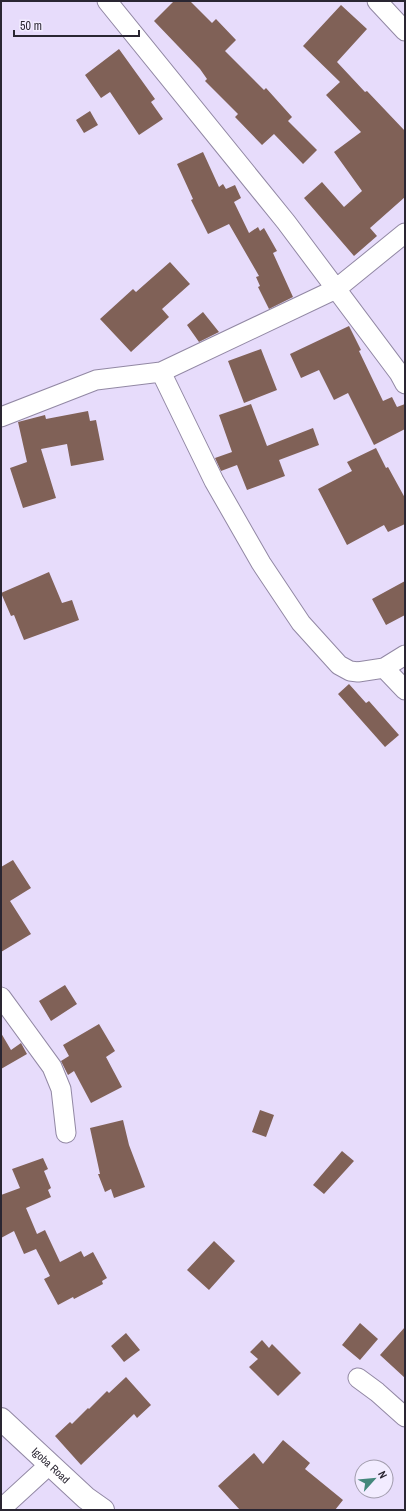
<svg xmlns="http://www.w3.org/2000/svg" width="406" height="1511" viewBox="0 0 406 1511" font-family="'Archivo Narrow',sans-serif">
	<style>
		.building { fill: #806157 }
		.lines { fill: none; stroke-linecap: round; stroke-linejoin: round }
		.minor-casing { stroke: #9288a4; stroke-width: 21 }
		.tertiary-casing { stroke: #9288a4; stroke-width: 24 }
		.minor { stroke: #fff; stroke-width: 19 }
		.tertiary { stroke: #fff; stroke-width: 22 }
		.labels { text-anchor: middle; dominant-baseline: central; stroke-width: 4; stroke-linejoin: round; paint-order: stroke }
		.street-label { font-size: 11px; fill: #2a2632; stroke: #f2ecff }
	</style>
	<rect width="100%" height="100%" fill="#e7dcfb"/>
	<!-- building -->
	<path class="building" d="M174 1H190L212 23 216 19 236 40 225 51 264 90 266 88 292 117 288 121 317 150 303 164 274 134 262 145 235 117 238 114 205 81 207 79 200 69 154 21Z
		M341 5 367 29 337 62 365 92 367 91 405 131V197L370 228 377 236 354 256 304 198 322 182 344 207 362 191 334 152 361 132 326 95 340 82 303 46Z
		M119 49 155 99 151 102 163 119 139 135 110 92 101 98 85 75Z
		M90 111 98 125 84 133 76 120Z
		M203 152 219 187 223 184 226 189 235 185 241 198 234 202 249 233 258 227 260 231 264 228 277 251 273 253 293 297 269 309 258 287 260 286 256 277 259 276 229 224 208 234 191 200 193 199 177 164Z
		M170 262 190 284 162 309 169 317 131 352 100 319 133 289 136 292Z
		M203 312 219 332 199 342 187 325Z
		M349 326 361 350 359 351 383 401 392 397 397 407 405 404V429L374 445 348 393 334 400 319 370 301 378 290 354Z
		M261 349 277 390 244 403 228 361Z
		M251 404 267 446 313 428 319 445 279 460 285 476 247 490 237 465 221 471 215 458 232 452 219 415Z
		M88 411 90 421 96 420 104 460 71 466 67 444 41 449 56 498 23 508 10 468 27 462 18 422 45 415 46 419Z
		M376 448 386 468 388 467 405 498V524L388 532 384 525 347 545 318 489 352 471 347 462Z
		M49 572 62 603 72 600 79 620 24 640 14 615 11 616 1 593Z
		M405 581V615L386 625 372 599Z
		M349 684 366 703 369 701 399 735 385 747 338 694Z
		M13 860 31 888 10 901 31 934 1 952V867Z
		M65 985 77 1004 51 1021 39 1001Z
		M99 1024 115 1051 106 1057 122 1087 91 1103 74 1071 68 1075 61 1061 69 1056 63 1045Z
		M1 1033 11 1050 21 1043 27 1054 1 1069Z
		M260 1110 274 1115 266 1137 252 1132Z
		M123 1120 129 1145 145 1187 114 1198 111 1189 105 1192 98 1174H100L90 1128Z
		M342 1151 354 1161 324 1194 313 1185Z
		M43 1158 48 1169 44 1171 51 1188 48 1190 51 1197 26 1208 37 1234 45 1230 60 1262 81 1251 84 1257 93 1252 107 1278 102 1281 103 1284 74 1299 73 1297 58 1305 44 1279 50 1276 36 1249 24 1254 14 1231 1 1238V1195L20 1188 12 1169Z
		M214 1241 235 1261 209 1290 187 1270Z
		M360 1323 378 1339 360 1360 342 1345Z
		M405 1327V1378L380 1355Z
		M126 1333 140 1350 124 1362 111 1346Z
		M262 1340 269 1348 272 1344 301 1373 278 1396 249 1367 258 1359 250 1352Z
		M126 1377 151 1405 137 1418 134 1414 81 1465 55 1436 70 1422 72 1424 88 1408 89 1409 107 1391 109 1393Z
		M283 1440 310 1463 305 1469 343 1500 335 1510H240L218 1486 254 1453 263 1464Z"/>
	<g class="lines">
		<!-- minor casing -->
		<g class="minor-casing">
			<path id="minor" d="M107 1 286 222 399 373 405 384
				M377 1 405 31
				M161 372 214 481 261 563 301 623 339 665 350 671 358 672 384 668 405 690
				M1 417 96 380 161 372 336 289 405 233
				M384 668 405 655
				M1 997 52 1067 61 1089 66 1133
				M358 1378 377 1392 405 1417
				M1 1509 49 1465"/>
		</g>
		<!-- tertiary casing -->
		<g class="tertiary-casing">
			<g id="tertiary">
				<path id="s1" d="M1 1419 86 1498 103 1510"/>
			</g>
		</g>
		<!-- minor -->
		<use href="#minor" class="minor"/>
		<!-- tertiary -->
		<use href="#tertiary" class="tertiary"/>
	</g>
	<g class="labels">
		<!-- street labels -->
		<g class="street-label">
			<text stroke="none"><textPath href="#s1" startOffset="68">Igoba Road</textPath></text>
		</g>
	</g>
	<!-- border -->
	<rect width="406" height="1511" fill="none" stroke="#2a2632" stroke-width="4"/>
	<!-- north arrow -->
	<g transform="translate(374 1479) rotate(63)"><circle r="19" fill="#f2ecff" stroke="#a29dad"/>
	<path d="M0-3L7 15L0 10L-7 15Z" fill="#44887c"/>
	<text y="-6" font-size="11" font-weight="bold" text-anchor="middle" fill="#2a2632">N</text>
	</g>
	<!-- scale -->
	<path d="M14 30v6h125v-6" fill="none" stroke="#2a2632" stroke-width="2"/>
	<text x="20" y="30" font-size="12" fill="#2a2632" stroke="#f2ecff" stroke-width="3" paint-order="stroke">50 m</text>
</svg>
